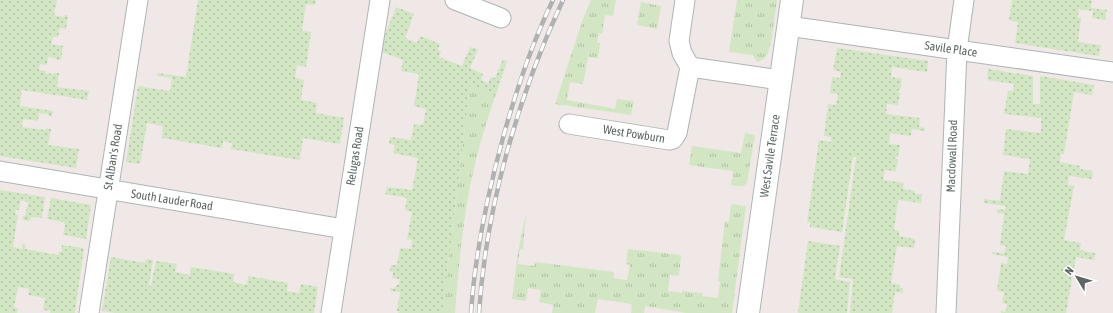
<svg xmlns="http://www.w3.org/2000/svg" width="1113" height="313" viewBox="0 0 1113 313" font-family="'Asap Condensed',sans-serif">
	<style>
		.grass { fill: url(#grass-tufts) }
		.garden { fill: url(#garden-dots) }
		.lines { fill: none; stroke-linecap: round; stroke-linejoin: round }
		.street-casing { stroke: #aeb4b5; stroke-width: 21 }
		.secondary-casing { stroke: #b0b6b8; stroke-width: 24 }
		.street { stroke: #fff; stroke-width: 19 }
		.secondary { stroke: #fff; stroke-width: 22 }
		.rail-casing { stroke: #b0b1b1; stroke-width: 4.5 }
		.rail { stroke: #fff; stroke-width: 3; stroke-dasharray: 9; stroke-linecap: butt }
		.labels { text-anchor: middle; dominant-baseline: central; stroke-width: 3; stroke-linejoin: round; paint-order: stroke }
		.street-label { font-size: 12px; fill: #5d6565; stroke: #fff }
	</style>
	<defs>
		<pattern id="grass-tufts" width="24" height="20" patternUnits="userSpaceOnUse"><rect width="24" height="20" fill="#d3e6c3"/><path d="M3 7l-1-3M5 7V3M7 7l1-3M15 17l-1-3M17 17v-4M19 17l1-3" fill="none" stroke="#aebea2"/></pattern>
		<pattern id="garden-dots" width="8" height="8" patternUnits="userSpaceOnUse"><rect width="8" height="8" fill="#d3e6c3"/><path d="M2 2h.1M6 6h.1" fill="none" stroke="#aebea2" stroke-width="1.8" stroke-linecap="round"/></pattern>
	</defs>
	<rect width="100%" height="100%" fill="#efe8e6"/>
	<!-- grass -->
	<path class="grass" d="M591 0H616L613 16 605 15 602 34 599 33 597 43H600L598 58 588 57 583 84 570 82 567 100 615 109 617 99 634 101 631 115 555 104 583 19Z
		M737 0H777C775 11 772 48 767 55 764 59 761 61 757 62L753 55 729 52Z
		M641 2 661 6 657 29 637 25Z
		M470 85 496 94C489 115 482 135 477 156 464 207 459 260 455 313H442Z
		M745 133 755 135 747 183C743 188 737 186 731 185L733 171 689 165 692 146 741 153Z
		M731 204 746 206 732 313H686L645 306 644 313H631L632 304 598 299 595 313H552L553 305 539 302 541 290 528 288 526 301 512 299 518 252 526 213 523 250 520 249 518 264 534 266 535 262 614 272 613 278 627 280 630 265 626 264 628 249 681 255 679 276 670 275 668 291 682 293V291L703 293 702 296 718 298 720 282 718 281 725 221 729 222Z"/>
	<!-- garden -->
	<path class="garden" d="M0 0H57L54 15 64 17 65 15H68L66 29 60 28 58 37H53L51 44 63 46 61 60H57L55 58 48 57 47 65 40 64 39 70 46 71V73L53 74 55 73H59L57 87 89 91 87 100 22 90 20 106 53 111 52 117 49 116 48 114 39 113 38 121 23 119 22 127 45 130 47 128 51 129 48 145 79 149 76 168 0 156Z
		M198 0H316L315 5 306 4 302 31 311 32 306 67 297 65 295 78 304 80 301 100 317 103 316 113 344 118 340 144 303 138 300 160 231 149 232 143 223 141 222 148 162 138 163 126 147 123 140 164 126 162 138 86 170 91 172 78 157 76V73L186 77Z
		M1012 0H1092L1091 8 1107 10 1105 20 1092 18 1093 11 1079 9 1078 17 1081 18 1078 42 1101 45 1099 56 1015 43 1018 22 1009 20Z
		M396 7 414 14 405 38 417 43 420 36 440 44 438 50 441 51 439 57 462 66 470 47 478 49 470 68 483 74 481 80 488 83 491 77 495 78 503 59 507 61 496 94 470 85 442 313H398L399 311H397L400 292 390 291V288L395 289 396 285H399L400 279 392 278 393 272 390 271 391 265H397L400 248 411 249 412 240 407 239 412 212 405 210 407 198 385 194 387 187 412 190 418 158 393 153 395 145 389 144 390 137 411 140 414 124 423 125 426 109 414 106 419 74 401 71 403 60 379 51Z
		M837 48 928 61 927 72 892 67 891 77 902 79 900 90 897 91 900 93 898 105 887 104 886 114 920 118 919 127 925 128V131L912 129 911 136 890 133 889 144 900 145 898 157 893 158 898 159 896 171 885 170 883 180 904 183 903 189 915 191V194H922L921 203 898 200 894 230 899 231V236L915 239 914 248 897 246 891 283 901 285 900 288H903V293L895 292 892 313H850L853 279 839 277 856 157H853L842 232 810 227V223H807L819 140 831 142V137L824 136 828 104 836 105 838 94 830 93 832 77 840 78 841 72 833 70Z
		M988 69 1033 76V104H1040V76L1094 85 1092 95 1074 92 1064 154H1061L1060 162 1080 166V169L1093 171 1092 179 1069 176 1068 185 1074 186 1064 240 1081 243 1080 250 1095 253 1094 260 1076 257 1066 313H1001V311L1006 312 1007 304 1002 303 1004 292 997 291 1001 263 1007 264 1008 257 992 254 993 252 1004 253 1006 246 1000 245 1004 214 997 213V209L1005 210 1006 206 984 203V199L1000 201 1004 171 1028 174 1030 159 1003 155 1006 129 1041 133V118L1004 114 1008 91H1013L1014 84 987 80Z
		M0 190 45 197 42 218 31 217 30 221 23 220V216H25L28 202 21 200 19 210H16L15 214 18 215 13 247 22 249 23 244 26 245 25 249 58 255 59 252H61L62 245 84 248 75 313H50V311L43 310 45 298 28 295 29 289 18 287 14 307 18 308 17 313H0Z
		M51 198 91 205 86 239 63 235 65 225 64 222 47 219Z
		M808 241 840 246 835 279 850 282 847 313H798Z
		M111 257 145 263 146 259 153 260 149 285 150 287 151 285 156 261 177 264 175 272 190 275 191 267 234 274 233 282 247 285 248 276 288 283 287 291 299 293 301 284 318 287 314 313H115L102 311Z"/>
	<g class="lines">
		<!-- street casing -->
		<g class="street-casing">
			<path id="street" d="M455 0 501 18
				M788 26 1113 72
				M690 67 780 80
				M569 124 669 140 673 139 677 133 690 67 682 53 679 41 685 0
				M0 171 344 229
				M89 313 138 0
				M331 313 380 0
				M946 313 957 50 964 0"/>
		</g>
		<!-- secondary casing -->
		<g class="secondary-casing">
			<path id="secondary" d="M748 313 792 0"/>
		</g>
		<!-- street -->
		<use href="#street" class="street"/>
		<!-- secondary -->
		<use href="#secondary" class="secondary"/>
		<!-- rail casing -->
		<g class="rail-casing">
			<path id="rail" d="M471 313C475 252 488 192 504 134 517 88 532 43 553 0
				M479 313C486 207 518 96 563 0"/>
		</g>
		<!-- rail -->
		<use href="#rail" class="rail"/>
	</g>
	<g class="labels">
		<!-- street labels -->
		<g class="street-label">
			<text transform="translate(951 49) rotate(8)">Savile Place</text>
			<text transform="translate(634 134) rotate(9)">West Powburn</text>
			<text transform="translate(355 156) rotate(-81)">Relugas Road</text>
			<text transform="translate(770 156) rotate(-82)">West Savile Terrace</text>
			<text transform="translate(952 156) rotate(-88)">Macdowall Road</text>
			<text transform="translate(113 157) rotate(-81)">St Alban's Road</text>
			<text transform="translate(172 200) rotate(9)">South Lauder Road</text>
		</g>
	</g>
	<!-- north arrow -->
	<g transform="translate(1077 277) rotate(308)" stroke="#ffffff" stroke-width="3" paint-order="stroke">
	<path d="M0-3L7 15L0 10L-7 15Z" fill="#5d6565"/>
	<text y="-6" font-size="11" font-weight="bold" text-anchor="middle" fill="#5d6565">N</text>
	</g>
</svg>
